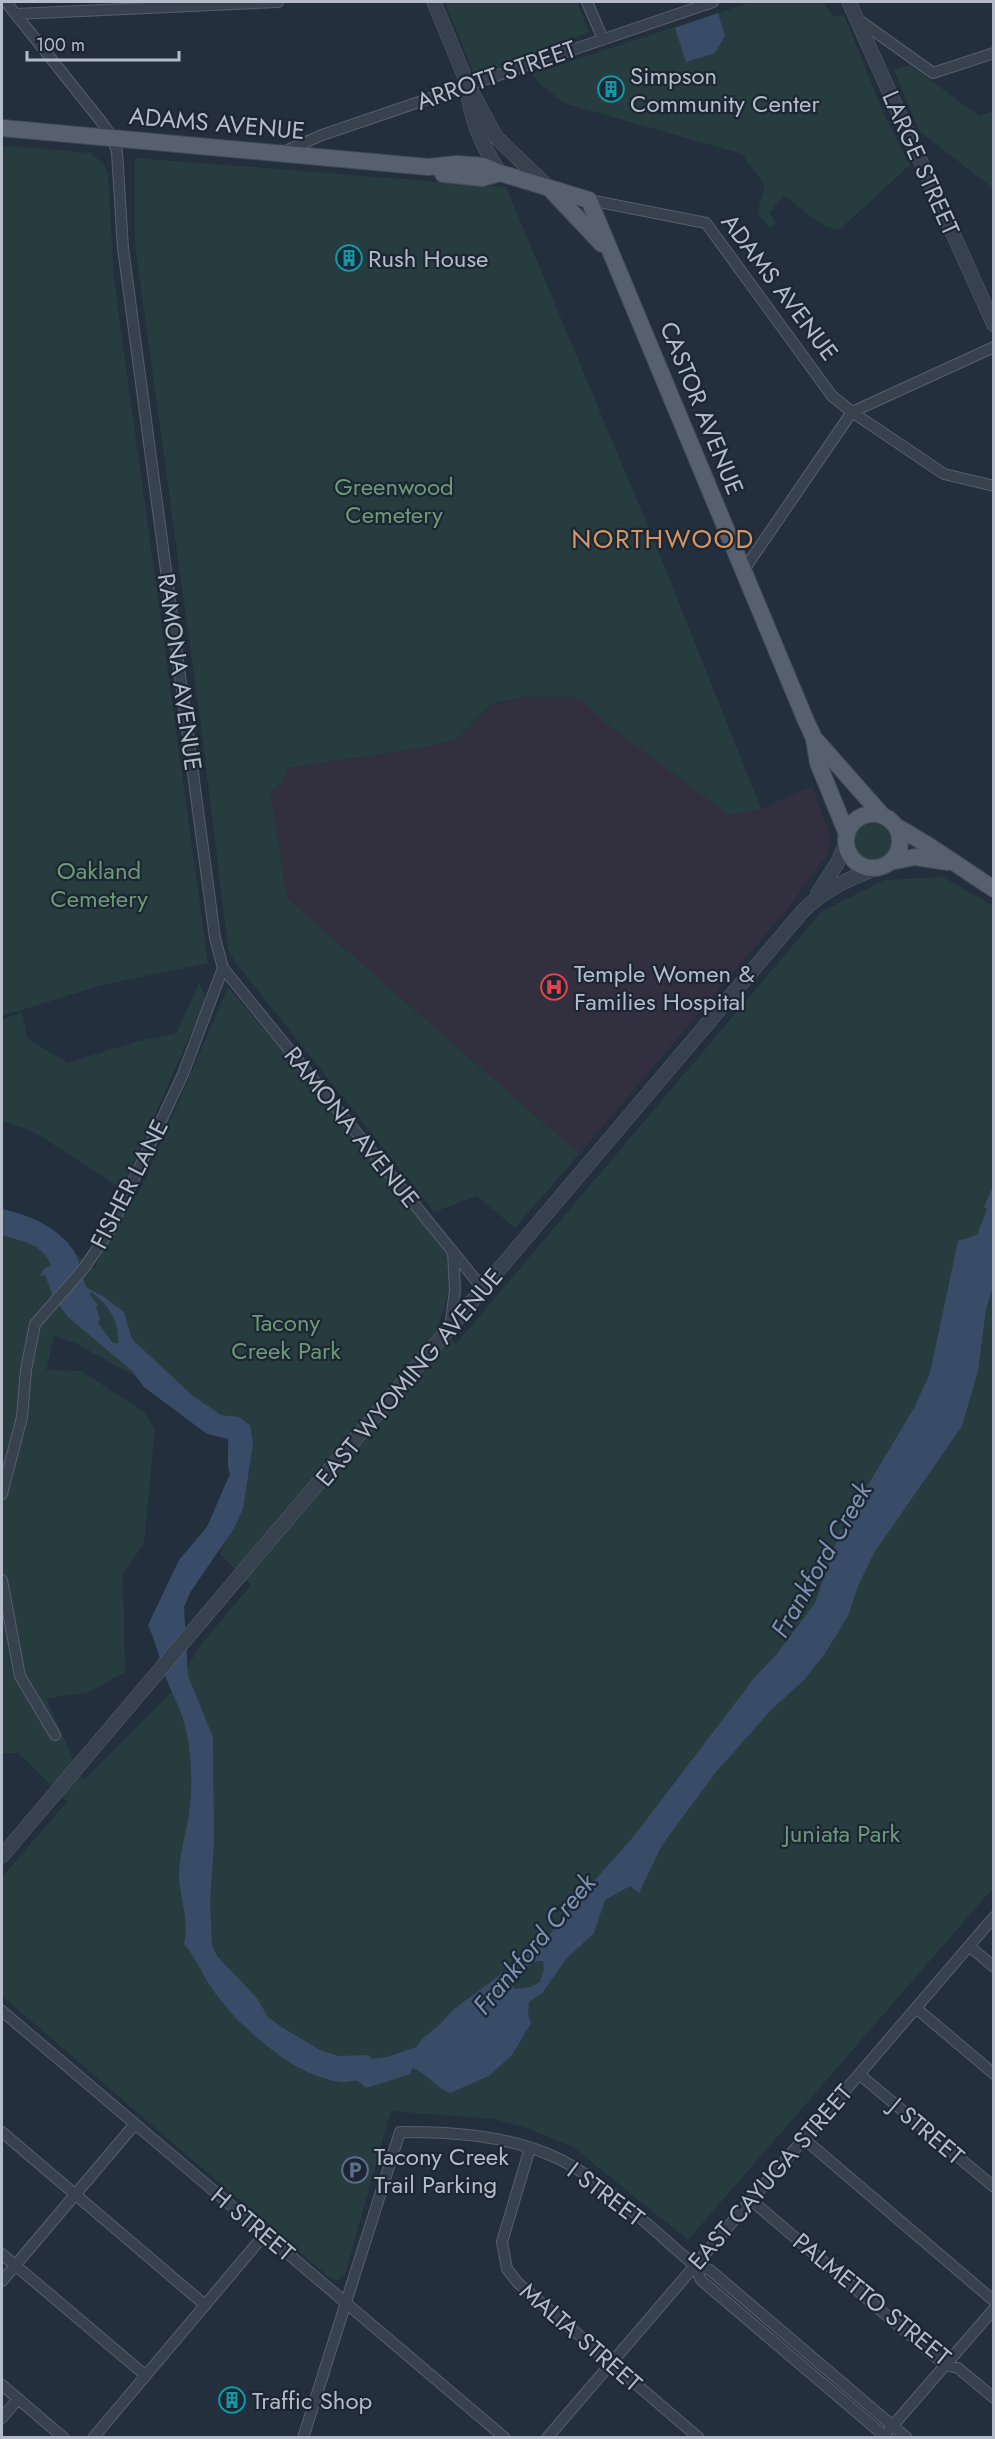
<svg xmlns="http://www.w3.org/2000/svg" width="995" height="2439" viewBox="0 0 995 2439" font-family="Jost,sans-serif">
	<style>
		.medical { fill: #32303f }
		.green { fill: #263c3f; fill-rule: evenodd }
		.water { fill: #394c67; fill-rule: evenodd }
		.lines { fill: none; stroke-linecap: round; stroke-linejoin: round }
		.minor-casing { stroke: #565f6c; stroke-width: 12 }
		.tertiary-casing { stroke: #565f6c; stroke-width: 15 }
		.primary-casing { stroke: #414a57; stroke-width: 18 }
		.minor { stroke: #38414e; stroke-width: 10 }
		.tertiary { stroke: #38414e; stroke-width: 14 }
		.primary { stroke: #56606e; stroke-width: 16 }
		.labels { text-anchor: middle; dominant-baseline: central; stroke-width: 4.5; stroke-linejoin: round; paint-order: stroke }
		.street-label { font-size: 24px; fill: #b4bcc9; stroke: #1d2633 }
		.poi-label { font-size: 24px; fill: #b4bcc9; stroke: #1d2633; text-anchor: start }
		.park-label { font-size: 24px; fill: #6b9a76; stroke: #1d2633 }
		.neighbourhood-label { font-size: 26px; letter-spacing: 1.5px; fill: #d59563; stroke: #1d2633 }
		.water-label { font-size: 26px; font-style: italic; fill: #7c92b1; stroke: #1d2633 }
	</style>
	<rect width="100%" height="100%" fill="#242f3e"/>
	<!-- medical -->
	<path class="medical" d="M526 697H580L729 815 761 809 812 786 831 838 828 853 787 909 579 1154 287 898 270 791 281 785 287 768 420 748 478 717 491 705Z"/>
	<!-- green -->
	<path class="green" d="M445 2H577L589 32 475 77Z
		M751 2H822L834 16 844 15 885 117 910 165 839 230 824 226 784 196 769 213 776 224 770 228 757 213 765 186 742 154 564 103 537 81 532 74Z
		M910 65 979 116 993 111V188L919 131 894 70Z
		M12 146 90 153 103 163 108 172 114 279 208 963 98 986 2 1016V147Z
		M135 158 506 187 662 560 761 809 729 815 606 723 580 697H526L504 701 491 704 457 739 420 748 288 768 281 785 270 791 287 898 579 1154 515 1228 477 1196 434 1212 235 962 228 949 202 733 135 245Z
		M853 842a19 19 0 1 1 38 0a19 19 0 1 1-38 0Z
		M943 877 993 906V1888L688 2240 573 2147 532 2130 495 2119 391 2111 345 2274 337 2280 330 2278 2 1996V1877L67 1802 19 1753H2V1219L54 1238 96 1269 97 1261 135 1192 137 1195 144 1182 228 987 349 1129 449 1257 452 1280 438 1327 456 1344 821 912 884 880ZM54 1336 77 1344 233 1431 235 1516 220 1554 251 1585 199 1647 176 1687 83 1781 46 1698 88 1693 125 1672 123 1573 144 1544 155 1429 144 1412 81 1371 46 1370Z
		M199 983 206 999 122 1189 34 1132 2 1121V1019L22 1013 28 1039 68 1063 138 1041 176 1034Z"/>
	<!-- water -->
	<path class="water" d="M718 13 725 36 715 53 686 62 675 28Z
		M993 1186V1287L986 1309 978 1371 962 1426 874 1553 858 1586 848 1616 824 1655 804 1680 771 1710 716 1772 662 1845 639 1893 630 1886 605 1900 594 1933 566 1959 542 1993 529 2002 528 2015 531 2023 512 2055 489 2076 450 2093C435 2087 427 2073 412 2068L411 2074 366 2088C356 2077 355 2082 343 2082 323 2081 294 2067 279 2055 254 2037 228 2013 211 1987 201 1973 196 1957 184 1944 190 1920 179 1897 179 1873 180 1850 188 1827 190 1805 193 1777 191 1746 183 1719 178 1703 169 1688 164 1672 159 1656 155 1641 148 1625L179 1560 207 1527 230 1474C226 1464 229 1450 228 1439L207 1434 144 1387 132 1371 67 1316 52 1294 45 1275 40 1276 45 1268 51 1266C43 1243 23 1242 2 1235V1209C29 1215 58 1227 74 1251 80 1261 82 1276 86 1287L104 1297 124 1312 132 1339 193 1396 221 1415 239 1417 250 1425 253 1443 243 1509 233 1530 191 1591 184 1607 188 1676 213 1737 214 1844 210 1902 212 1945 217 1956 257 1998 268 2017 283 2028 320 2050 339 2056 369 2055 372 2059 387 2057 416 2047 423 2038 438 2026 454 2009 534 1950 548 1937 565 1914 634 1836 755 1677 776 1655 815 1603 840 1532 914 1408 930 1373 958 1241 977 1235 987 1209 984 1207ZM91 1292C108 1304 120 1322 118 1343H113L98 1323 100 1318 96 1308 98 1305 90 1295ZM537 1961H543L544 1969 540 1982 530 1987 515 1989 511 1985C515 1977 526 1965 537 1961Z"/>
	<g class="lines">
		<!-- minor casing -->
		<g class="minor-casing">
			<path id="minor" d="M6 2 100 120 113 138 117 152 123 248 215 938 223 968 483 1289
				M587 2 603 39
				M16 14 278 2
				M856 18 933 73 994 53
				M283 152 322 135 713 2
				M589 200 706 223 832 396 852 412 944 474 994 486
				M743 571 852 412 994 347
				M450 1328 455 1290 453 1252
				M2 1494 22 1417 26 1370 35 1324 84 1268 110 1230 183 1074 223 968
				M2 1580 20 1676 55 1735
				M969 1946 994 1967
				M917 2009 994 2074
				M2 2011 505 2438
				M860 2075 994 2187
				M2 2132 205 2305
				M803 2138 994 2301
				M530 2148 502 2242 507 2269 518 2283 699 2438
				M751 2200 945 2365 958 2368 994 2398
				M2 2254 145 2375
				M694 2265 701 2280 887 2438
				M2 2281 135 2124
				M2 2385 64 2438
				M2 2418 18 2399
				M889 2430 994 2309
				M93 2438 265 2234
				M303 2438 400 2132C454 2132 507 2135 557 2158 603 2180 654 2231 694 2265L710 2270 907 2438
				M547 2438 994 1917"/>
		</g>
		<!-- tertiary casing -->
		<g class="tertiary-casing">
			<path id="tertiary" d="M434 2 468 85 496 137 548 187
				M849 2 994 325
				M468 90C470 120 484 149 500 173
				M818 893 838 862 846 843
				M2 1856 802 912C823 890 846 880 874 869"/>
		</g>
		<!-- primary casing -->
		<g class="primary-casing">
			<path id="primary" d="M2 128 428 167 457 164 484 166 500 173 589 200 806 721 814 738 882 815
				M443 174 482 178 500 173
				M552 191 602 244
				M814 739 818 763 847 834
				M846 841a27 27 0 1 1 54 0a27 27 0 1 1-54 0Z
				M897 827C931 845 961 868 994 889
				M890 862 915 857 948 862"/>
		</g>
		<!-- minor -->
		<use href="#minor" class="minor"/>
		<!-- tertiary -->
		<use href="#tertiary" class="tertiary"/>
		<!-- primary -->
		<use href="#primary" class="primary"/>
	</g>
	<!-- icons -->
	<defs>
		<g id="building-ring" transform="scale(1.35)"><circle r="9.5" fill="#1d2633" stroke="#0f9aa8" stroke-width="1.5"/><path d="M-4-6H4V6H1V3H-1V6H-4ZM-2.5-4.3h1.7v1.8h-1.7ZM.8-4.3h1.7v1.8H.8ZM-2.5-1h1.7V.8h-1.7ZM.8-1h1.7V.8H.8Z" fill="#0f9aa8"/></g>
		<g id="hospital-ring" transform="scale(1.35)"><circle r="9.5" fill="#1d2633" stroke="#e0444e" stroke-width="1.5"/><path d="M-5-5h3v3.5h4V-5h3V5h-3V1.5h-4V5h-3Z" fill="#e0444e"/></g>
		<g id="parking-ring" transform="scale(1.35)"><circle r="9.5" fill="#1d2633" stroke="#5c6f8a" stroke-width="1.5"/><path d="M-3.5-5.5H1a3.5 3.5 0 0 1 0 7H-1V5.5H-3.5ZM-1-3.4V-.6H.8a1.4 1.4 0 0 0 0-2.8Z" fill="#5c6f8a"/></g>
	</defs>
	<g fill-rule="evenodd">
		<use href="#building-ring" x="611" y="89"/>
		<use href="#building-ring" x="349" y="258"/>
		<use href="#hospital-ring" x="554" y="987"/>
		<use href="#parking-ring" x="355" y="2170"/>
		<use href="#building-ring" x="232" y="2400"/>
	</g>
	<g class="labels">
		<!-- street labels -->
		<g class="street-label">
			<text transform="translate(496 75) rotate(-19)">ARROTT STREET</text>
			<text transform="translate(217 123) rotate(5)">ADAMS AVENUE</text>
			<text transform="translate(921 163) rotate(66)">LARGE STREET</text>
			<text transform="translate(780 287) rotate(53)">ADAMS AVENUE</text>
			<text transform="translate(702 408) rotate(68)">CASTOR AVENUE</text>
			<text transform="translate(180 672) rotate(82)">RAMONA AVENUE</text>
			<text transform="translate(352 1127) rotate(51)">RAMONA AVENUE</text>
			<text transform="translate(129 1184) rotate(-63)">FISHER LANE</text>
			<text transform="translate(409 1377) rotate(-50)">EAST WYOMING AVENUE</text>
			<text transform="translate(927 2131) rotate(40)">J STREET</text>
			<text transform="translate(770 2177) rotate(-49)">EAST CAYUGA STREET</text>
			<text transform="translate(606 2194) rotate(37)">I STREET</text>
			<text transform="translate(253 2224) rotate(40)">H STREET</text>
			<text transform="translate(872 2299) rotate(39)">PALMETTO STREET</text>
			<text transform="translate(581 2337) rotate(41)">MALTA STREET</text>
		</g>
		<!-- poi labels -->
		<g class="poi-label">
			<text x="630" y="75">Simpson<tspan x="630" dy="28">Community Center</tspan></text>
			<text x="368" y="258">Rush House</text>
			<text x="574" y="973">Temple Women &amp;<tspan x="574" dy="28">Families Hospital</tspan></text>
			<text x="374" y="2156">Tacony Creek<tspan x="374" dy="28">Trail Parking</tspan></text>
			<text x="252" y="2400">Traffic Shop</text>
		</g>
		<!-- park labels -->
		<g class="park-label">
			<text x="394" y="486">Greenwood<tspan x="394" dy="28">Cemetery</tspan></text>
			<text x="99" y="870">Oakland<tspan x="99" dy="28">Cemetery</tspan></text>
			<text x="286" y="1322">Tacony<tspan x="286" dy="28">Creek Park</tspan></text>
			<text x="842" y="1833">Juniata Park</text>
		</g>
		<!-- neighbourhood labels -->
		<g class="neighbourhood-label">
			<text x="663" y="539">NORTHWOOD</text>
		</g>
		<!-- water labels -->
		<g class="water-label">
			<text transform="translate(821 1560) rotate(-60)">Frankford Creek</text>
			<text transform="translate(534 1944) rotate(-50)">Frankford Creek</text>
		</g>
	</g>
	<!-- border -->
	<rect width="995" height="2439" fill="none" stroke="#b4bcc9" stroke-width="6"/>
	<!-- scale -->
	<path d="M27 51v9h152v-9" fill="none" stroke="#b4bcc9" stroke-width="3"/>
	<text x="36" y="51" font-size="18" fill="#b4bcc9" stroke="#1d2633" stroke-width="4.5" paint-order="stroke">100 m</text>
</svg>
